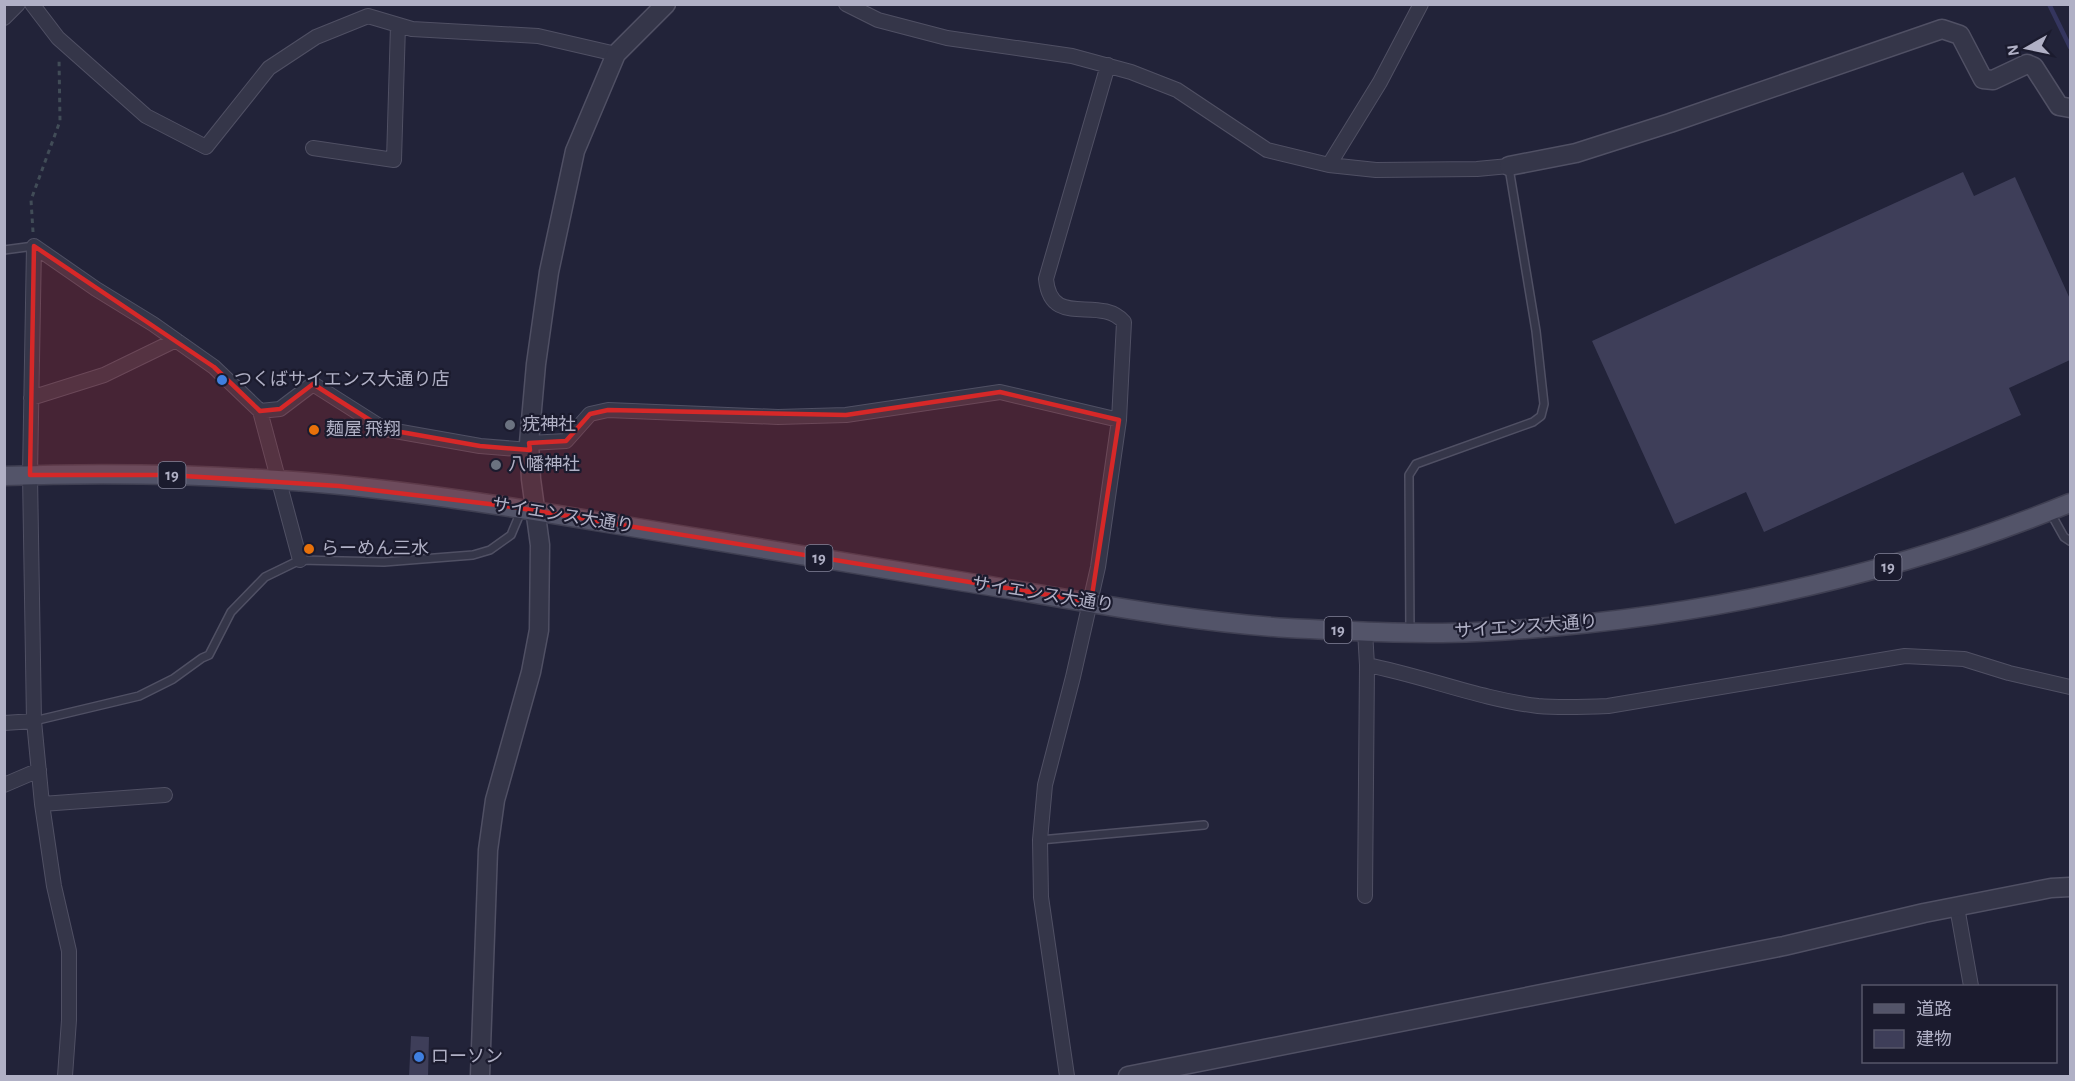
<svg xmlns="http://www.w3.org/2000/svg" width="2075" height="1081" viewBox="0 0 2075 1081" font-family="'Alegreya Sans','Noto Sans JP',sans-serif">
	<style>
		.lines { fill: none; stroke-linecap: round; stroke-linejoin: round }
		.stream { stroke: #34355e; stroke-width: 4.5 }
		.building { fill: #3e3e59 }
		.service-casing { stroke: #505064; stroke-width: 10 }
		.minor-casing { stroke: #505064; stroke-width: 16 }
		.tertiary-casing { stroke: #505064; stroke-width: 21 }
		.primary-casing { stroke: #3f3f52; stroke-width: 21 }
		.path { stroke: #414c57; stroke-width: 3; stroke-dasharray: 4.5 4.5; stroke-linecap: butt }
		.service { stroke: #353649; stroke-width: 7 }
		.minor { stroke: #353649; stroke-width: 14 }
		.tertiary { stroke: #353649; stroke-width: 18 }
		.primary { stroke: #535469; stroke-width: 18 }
		.marked { fill: #d62828; fill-opacity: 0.2; stroke: #d62828; stroke-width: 4.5; stroke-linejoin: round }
		.shop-dot { fill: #3f7fe0; stroke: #1b1b2e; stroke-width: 2 }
		.worship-dot { fill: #6b7280; stroke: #1b1b2e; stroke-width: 2 }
		.food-dot { fill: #e8710a; stroke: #1b1b2e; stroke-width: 2 }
		.labels { text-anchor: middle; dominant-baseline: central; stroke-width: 4.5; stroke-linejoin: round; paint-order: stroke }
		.shield { fill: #1b1b2e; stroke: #838398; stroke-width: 1.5 }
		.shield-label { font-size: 16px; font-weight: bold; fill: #b0b0c5 }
		.poi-label { font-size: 18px; fill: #b0b0c5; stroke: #1b1b2e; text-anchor: start }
		.street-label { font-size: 18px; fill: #b0b0c5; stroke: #1b1b2e }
	</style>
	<rect width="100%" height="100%" fill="#222339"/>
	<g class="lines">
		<!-- stream -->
		<path class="stream" d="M2049 4 2070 47"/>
	</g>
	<!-- building -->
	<path class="building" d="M1963 172 1974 196 2015 177 2070 299V360L2009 388 2021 415 1764 532 1746 492 1675 524 1592 341Z
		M411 1036 429 1037 428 1077H409Z"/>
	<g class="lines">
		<!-- service casing -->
		<g class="service-casing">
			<path id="service" d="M4 250 34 246
				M2050 512 2064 537 2070 541
				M1410 632 1409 475 1416 464 1533 422 1541 416 1544 404 1536 331 1509 168
				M34 721 139 696 173 679 202 658 209 655 231 612 265 577 300 560 384 562 473 555 490 550 511 535 522 509
				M1040 840 1204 825"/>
		</g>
		<!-- minor casing -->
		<g class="minor-casing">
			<path id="minor" d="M32 4 58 38 146 116 206 147 269 68 316 37 368 16 412 29 538 36 616 54
				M846 4 878 20 947 38 1072 56 1131 72 1177 90 1267 150 1329 165 1376 170 1477 169 1509 166
				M4 18 18 4
				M313 148 394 160 398 25
				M1329 165 1380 82 1421 4
				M34 246 30 475 34 721 42 804 54 886 69 951V1020L65 1076
				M34 246 96 289 153 324 214 367 260 411 280 409 313 384 384 429 480 446 530 450
				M31 398 104 375 176 340
				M260 411 300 560
				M529 443 566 441 590 414 608 410 778 417 846 415 1000 392 1119 420
				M1367 665C1424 676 1480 699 1538 706 1561 708 1585 707 1608 706L1905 656 1964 659 2009 673 2070 687
				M4 723 34 721
				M4 785 39 770
				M42 804 165 795
				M1365 896 1367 665 1365 631
				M1957 907 1971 986
				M1067 1076 1041 897 1040 840 1045 785 1073 677 1098 567 1119 420 1124 322C1099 294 1051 330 1046 279L1108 65"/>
		</g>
		<!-- tertiary casing -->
		<g class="tertiary-casing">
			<path id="tertiary" d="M1509 166 1576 153 1670 123 1942 29 1960 35 1983 79 1993 80 2027 64 2034 67 2059 106 2070 108
				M480 1076 488 850 495 800 531 672 539 630 540 545 531 479 529 443 536 364 549 272 575 151 616 54 666 4
				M1128 1076 1784 946 1924 913 2051 888 2070 887"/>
		</g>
		<!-- primary casing -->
		<g class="primary-casing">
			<path id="primary" d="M4 476C95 473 187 474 278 480 386 487 494 504 601 522 723 542 844 563 965 582 1072 599 1179 621 1288 628 1350 631 1414 635 1477 632 1681 622 1881 580 2070 503"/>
		</g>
		<!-- path -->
		<path class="path" d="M33 232 31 200 60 121 59 58"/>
		<!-- service -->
		<use href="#service" class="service"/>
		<!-- minor -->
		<use href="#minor" class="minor"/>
		<!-- tertiary -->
		<use href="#tertiary" class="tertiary"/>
		<!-- primary -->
		<use href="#primary" class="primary"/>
	</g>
	<!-- marked area -->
	<path class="marked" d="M34 246 214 367 260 411 280 409 313 384 384 429 480 446 530 450 529 443 566 441 590 414 608 410 846 415 1000 392 1119 420 1091 602 506 506 339 486 169 475H30Z"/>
	<!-- markers -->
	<g class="shop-dot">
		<circle cx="222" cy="380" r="6"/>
		<circle cx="419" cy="1057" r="6"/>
	</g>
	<g class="worship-dot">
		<circle cx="510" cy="425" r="6"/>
		<circle cx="496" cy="465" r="6"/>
	</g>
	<g class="food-dot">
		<circle cx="314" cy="430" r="6"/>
		<circle cx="309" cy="549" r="6"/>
	</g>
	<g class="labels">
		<!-- shield labels -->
		<g class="shield">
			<rect x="158.5" y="462" width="27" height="26" rx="4.5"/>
			<rect x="805.5" y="545" width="27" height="26" rx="4.5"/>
			<rect x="1874.5" y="554" width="27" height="26" rx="4.5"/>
			<rect x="1324.5" y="617" width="27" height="26" rx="4.5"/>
		</g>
		<g class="shield-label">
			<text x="172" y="475">19</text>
			<text x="819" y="558">19</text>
			<text x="1888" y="567">19</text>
			<text x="1338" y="630">19</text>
		</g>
		<!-- poi labels -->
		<g class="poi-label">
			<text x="234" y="380">つくばサイエンス大通り店</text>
			<text x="522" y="425">疣神社</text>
			<text x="326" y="430">麺屋 飛翔</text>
			<text x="508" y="465">八幡神社</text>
			<text x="321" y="549">らーめん三水</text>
			<text x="431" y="1057">ローソン</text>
		</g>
		<!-- street labels -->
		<g class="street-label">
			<text transform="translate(563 516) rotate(9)">サイエンス大通り</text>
			<text transform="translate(1043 595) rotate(9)">サイエンス大通り</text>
			<text transform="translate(1526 627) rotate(-4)">サイエンス大通り</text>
		</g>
	</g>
	<!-- border -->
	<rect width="2075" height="1081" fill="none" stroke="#b0b0c5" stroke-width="12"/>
	<!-- legend -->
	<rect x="1862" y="985" width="195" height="78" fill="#1b1b2e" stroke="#57576a" stroke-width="1.5"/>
	<rect x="1874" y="1004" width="30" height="9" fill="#535469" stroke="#57576a" stroke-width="1.5"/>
	<text x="1916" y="1015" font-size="18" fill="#b0b0c5">道路</text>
	<rect x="1874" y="1030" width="30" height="18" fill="#3e3e59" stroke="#57576a" stroke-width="1.5"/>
	<text x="1916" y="1045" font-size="18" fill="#b0b0c5">建物</text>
	<!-- north arrow -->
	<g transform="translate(2027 48) rotate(261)" stroke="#1b1b2e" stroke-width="4.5" paint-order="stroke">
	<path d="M0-4.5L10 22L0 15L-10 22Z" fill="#b0b0c5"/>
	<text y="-9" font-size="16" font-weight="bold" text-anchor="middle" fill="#b0b0c5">N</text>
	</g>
</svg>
